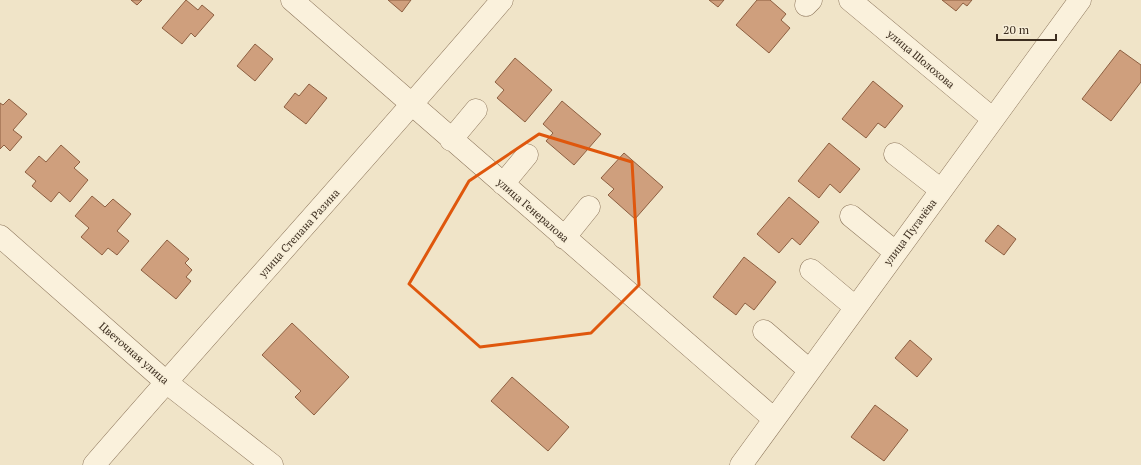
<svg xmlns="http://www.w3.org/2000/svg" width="1141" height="465" viewBox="0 0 1141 465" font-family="'PT Serif',serif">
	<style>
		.building { fill: #cf9f7d; stroke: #8d5f41 }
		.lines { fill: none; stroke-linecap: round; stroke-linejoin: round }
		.minor-casing { stroke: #8d765c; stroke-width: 23 }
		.minor { stroke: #faf1dc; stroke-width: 22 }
		.marked { fill: none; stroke: #df570d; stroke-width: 3; stroke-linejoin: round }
		.labels { text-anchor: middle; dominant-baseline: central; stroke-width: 3; stroke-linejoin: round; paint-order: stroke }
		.street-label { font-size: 11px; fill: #3d2e20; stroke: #f7eed8 }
	</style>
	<rect width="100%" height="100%" fill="#f0e4c8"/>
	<!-- building -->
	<path class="building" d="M131 0H142L137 5Z
		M186 0 198 10 202 5 214 15 195 37 191 33 182 44 162 28Z
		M388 0H411L402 12Z
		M709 0H724L718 7Z
		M757 0H770L786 14 781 20 790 28 769 53 736 25Z
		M942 0H972L967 6 963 3 956 11Z
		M255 44 273 59 255 81 237 66Z
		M1120 50 1141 65V82L1111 121 1082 99Z
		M515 58 552 90 525 122 497 98 504 90 495 82Z
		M873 81 903 106 885 128 878 123 866 138 842 119Z
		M309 84 327 98 306 124 284 107 295 93 299 96Z
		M9 99 27 114 13 130 22 137 10 151 4 145 0 149V103L3 105Z
		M562 101 601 134 574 165 546 141 553 133 543 124Z
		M829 143 860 169 840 193 830 184 819 198 798 181Z
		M61 145 80 162 74 168 88 180 70 202 59 192 51 202 32 186 36 181 25 172 39 156 46 162Z
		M624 153 663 187 635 219 608 195 614 189 601 178Z
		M92 196 105 207 113 199 131 214 117 231 129 241 117 255 108 248 102 255 81 237 89 228 75 216Z
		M789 197 819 222 800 245 792 238 779 253 757 234Z
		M998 225 1016 239 1004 255 985 241Z
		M167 240 189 259 185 263 192 270 186 277 191 281 176 299 141 270Z
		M744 257 776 282 754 310 745 303 736 315 713 297Z
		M292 323 349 377 314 415 295 397 301 391 262 355Z
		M910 340 932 359 917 377 895 358Z
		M512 377 569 427 548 451 491 401Z
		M875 405 908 430 884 461 851 437Z"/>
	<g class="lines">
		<!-- minor casing -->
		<g class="minor-casing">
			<path id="minor" d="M292 0 774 419
				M850 0 993 119
				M806 5 811 0
				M451 140 476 110
				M895 154 941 190
				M503 184 527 155
				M851 216 895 252
				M0 236 166 382 272 465
				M564 238 589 207
				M811 270 855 307
				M764 331 809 370
				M94 465C229 309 368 157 502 0
				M741 465 1080 0"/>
		</g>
		<!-- minor -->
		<use href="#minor" class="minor"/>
	</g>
	<!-- marked area -->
	<path class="marked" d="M539 134 632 162 639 285 591 333 480 347 409 284 469 181Z"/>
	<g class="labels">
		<!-- street labels -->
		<g class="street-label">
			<text transform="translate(921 59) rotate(40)">улица Шолохова</text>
			<text transform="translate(533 210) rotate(41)">улица Генералова</text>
			<text transform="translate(910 232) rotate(-53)">улица Пугачёва</text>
			<text transform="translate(299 233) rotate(-48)">улица Степана Разина</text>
			<text transform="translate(134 353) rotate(41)">Цветочная улица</text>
		</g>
	</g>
	<!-- scale -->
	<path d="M997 34v6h59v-6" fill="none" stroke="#3d2e20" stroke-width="2"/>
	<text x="1003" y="34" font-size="12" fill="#3d2e20" stroke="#f7eed8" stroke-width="3" paint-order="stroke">20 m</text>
</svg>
